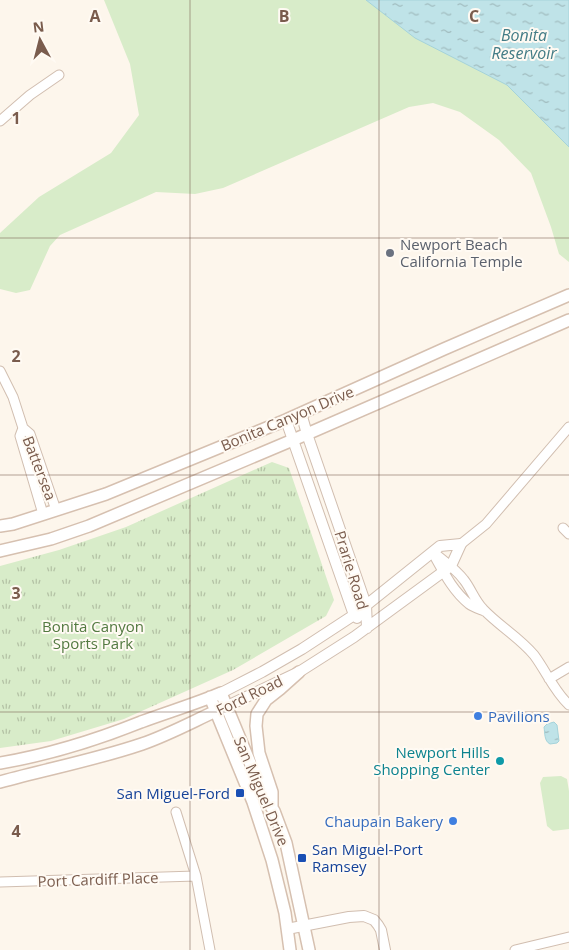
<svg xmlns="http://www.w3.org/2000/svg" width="569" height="950" viewBox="0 0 569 950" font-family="'Open Sans',sans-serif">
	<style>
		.grass { fill: #d8ecc9 }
		.park { fill: url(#park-tufts) }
		.water { fill: url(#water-ripples); stroke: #a5d3da }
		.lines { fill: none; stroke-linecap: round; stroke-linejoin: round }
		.minor-casing { stroke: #d1beb0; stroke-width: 11 }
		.tertiary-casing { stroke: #d1beb0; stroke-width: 12 }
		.secondary-casing { stroke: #d6c0b0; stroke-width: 14 }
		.minor { stroke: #fff; stroke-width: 9 }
		.tertiary { stroke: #fff; stroke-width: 10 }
		.secondary { stroke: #fff; stroke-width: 11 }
		.grid { fill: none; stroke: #7a5c4d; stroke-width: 1; stroke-opacity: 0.55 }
		.worship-dot { fill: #6b7280; stroke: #fffaf3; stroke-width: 2 }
		.shop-dot { fill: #3f7fe0; stroke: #fffaf3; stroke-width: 2 }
		.culture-dot { fill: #0f9aa8; stroke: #fffaf3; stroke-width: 2 }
		.transit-dot { fill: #1a4fb4; stroke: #fffaf3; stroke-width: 2 }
		.labels { text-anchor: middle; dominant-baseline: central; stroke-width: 4; stroke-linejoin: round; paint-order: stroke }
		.worship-label { font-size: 15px; fill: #5b616d; stroke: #fffaf3; text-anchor: start }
		.street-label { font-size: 15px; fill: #7a5c4d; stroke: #fffaf3 }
		.park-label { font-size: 15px; fill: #537a41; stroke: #fffaf3 }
		.shop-label { font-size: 15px; fill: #366cbe; stroke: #fffaf3; text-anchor: start }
		.culture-label { font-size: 15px; fill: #0d838f; stroke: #fffaf3; text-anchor: end }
		.transit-label { font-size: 15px; fill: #164399; stroke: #fffaf3; text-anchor: end }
		.water-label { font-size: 16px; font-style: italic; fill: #437c86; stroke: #fffaf3 }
		.grid-label { font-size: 16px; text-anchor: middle; font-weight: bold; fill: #7a5c4d; stroke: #fffaf3; stroke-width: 4; stroke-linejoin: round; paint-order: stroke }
	</style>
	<defs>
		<pattern id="park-tufts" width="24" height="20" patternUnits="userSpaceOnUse" patternTransform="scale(1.25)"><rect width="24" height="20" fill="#d8ecc9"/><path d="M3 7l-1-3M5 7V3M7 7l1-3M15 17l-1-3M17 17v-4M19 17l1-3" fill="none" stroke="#b4c2a5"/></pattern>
		<pattern id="water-ripples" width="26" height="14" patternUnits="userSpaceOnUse" patternTransform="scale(1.25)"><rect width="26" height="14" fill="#bfe3e8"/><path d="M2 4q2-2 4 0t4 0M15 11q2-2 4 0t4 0" fill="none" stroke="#a0bbbe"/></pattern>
	</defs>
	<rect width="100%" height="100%" fill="#fdf6ec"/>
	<!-- grass -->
	<path class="grass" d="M104 0H569V262L559 254 551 227 531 173 499 140 460 112 433 103 409 107 223 188 195 194 156 192 60 235 50 246 30 290 16 293 0 289V233L39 197 111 153 139 115 130 64Z
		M561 776 567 779 569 791V829L553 831 547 826 540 783 543 777Z"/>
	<!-- park -->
	<path class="park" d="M272 462 289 468 334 600 326 616 233 670 124 719 51 741 0 748V566L59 550 126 527Z"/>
	<!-- water -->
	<path class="water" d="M366 0H569V147L507 85 415 38Z
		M554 722 557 725 559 741 557 743 550 744C544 741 545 733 544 727L547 724Z"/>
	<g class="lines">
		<!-- minor casing -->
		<g class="minor-casing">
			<path id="minor" d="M0 121 30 95 59 75
				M0 371 13 397 23 428 30 434 56 510
				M23 428 20 436 43 514
				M563 528 569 534
				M461 544 486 524 569 427
				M433 552C444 561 456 569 464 580 471 589 475 601 483 609 499 626 519 637 534 655 546 671 554 691 569 705
				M434 555C444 573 453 591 469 604 473 607 479 609 484 611
				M549 679 569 667
				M176 812 196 876 210 950
				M0 882 196 876
				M515 950 569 937"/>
		</g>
		<!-- tertiary casing -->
		<g class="tertiary-casing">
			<path id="tertiary" d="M301 413 307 434 366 605 367 628
				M286 420 354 615 357 618
				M221 693 262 672 302 649 354 615 440 546 461 544
				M221 709 299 672 354 637 451 566 461 544
				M287 929 349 917 364 916 374 920 378 925 381 930 385 950"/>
		</g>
		<!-- secondary casing -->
		<g class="secondary-casing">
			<path id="secondary" d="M0 526 13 524 106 494 286 420 444 349 569 295
				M0 551 51 539 89 526 307 434 569 320
				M210 697 253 802 272 860 285 913 290 950
				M0 763C48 755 96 740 141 722 168 712 195 704 221 693L263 794 274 811 286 843 309 950
				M0 782C47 769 95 760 142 744 168 735 192 722 216 711
				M272 807V792L259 753 256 726 257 714 266 700 280 689 299 672"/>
		</g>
		<!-- minor -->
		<use href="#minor" class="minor"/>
		<!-- tertiary -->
		<use href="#tertiary" class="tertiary"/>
		<!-- secondary -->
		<use href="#secondary" class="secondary"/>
	</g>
	<!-- grid -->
	<path class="grid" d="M190 0V950M379 0V950M0 238H569M0 475H569M0 712H569"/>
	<!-- markers -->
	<circle class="worship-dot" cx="390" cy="253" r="5"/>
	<g class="shop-dot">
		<circle cx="478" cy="716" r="5"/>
		<circle cx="453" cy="821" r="5"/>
	</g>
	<circle class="culture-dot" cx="500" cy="761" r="5"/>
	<g class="transit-dot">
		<rect x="235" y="788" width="10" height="10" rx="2.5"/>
		<rect x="297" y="853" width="10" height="10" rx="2.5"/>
	</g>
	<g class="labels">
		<!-- worship labels -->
		<g class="worship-label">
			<text x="400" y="244">Newport Beach<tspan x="400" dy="17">California Temple</tspan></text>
		</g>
		<!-- street labels -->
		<g class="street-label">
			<text transform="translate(287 418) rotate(-23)">Bonita Canyon Drive</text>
			<text transform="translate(40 468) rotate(69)">Battersea</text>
			<text transform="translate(352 570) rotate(73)">Prarie Road</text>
			<text transform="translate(249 695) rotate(-26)">Ford Road</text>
			<text transform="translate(262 791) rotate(67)">San Miguel Drive</text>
			<text transform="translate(98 879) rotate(-2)">Port Cardiff Place</text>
		</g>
		<!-- park labels -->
		<g class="park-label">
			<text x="93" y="626">Bonita Canyon<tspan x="93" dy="17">Sports Park</tspan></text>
		</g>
		<!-- shop labels -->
		<g class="shop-label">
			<text x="488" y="716">Pavilions</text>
			<text x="443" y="821" text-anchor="end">Chaupain Bakery</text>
		</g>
		<!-- culture labels -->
		<g class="culture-label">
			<text x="490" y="752">Newport Hills<tspan x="490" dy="17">Shopping Center</tspan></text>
		</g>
		<!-- transit labels -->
		<g class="transit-label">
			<text x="230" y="793">San Miguel-Ford</text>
			<text x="312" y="849" text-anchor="start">San Miguel-Port<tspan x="312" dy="17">Ramsey</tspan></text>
		</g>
		<!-- water labels -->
		<g class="water-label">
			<text x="524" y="35">Bonita<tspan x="524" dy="18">Reservoir</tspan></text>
		</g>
	</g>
	<g class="grid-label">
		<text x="95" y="22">A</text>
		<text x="284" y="22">B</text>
		<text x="474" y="22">C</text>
		<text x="16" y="124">1</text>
		<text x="16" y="362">2</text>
		<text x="16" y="599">3</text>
		<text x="16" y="837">4</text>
	</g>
	<!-- north arrow -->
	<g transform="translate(40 40) rotate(353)" stroke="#fffaf3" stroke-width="4" paint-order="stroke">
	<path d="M0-4L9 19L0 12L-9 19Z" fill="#7a5c4d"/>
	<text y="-8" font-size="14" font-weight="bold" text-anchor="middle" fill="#7a5c4d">N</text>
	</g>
</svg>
